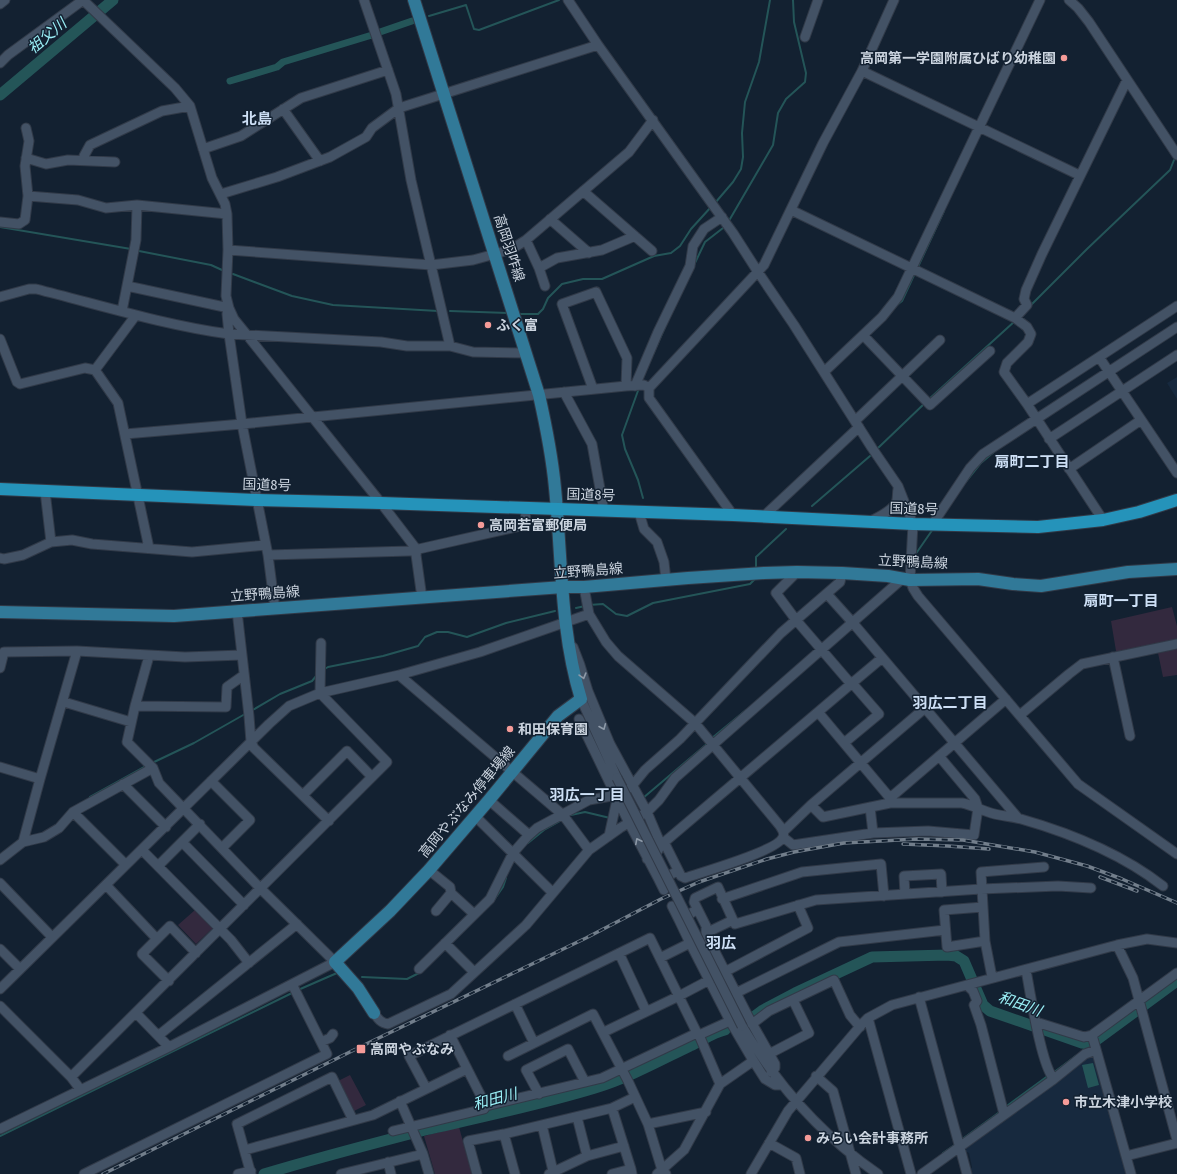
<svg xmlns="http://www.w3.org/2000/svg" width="1177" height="1174" viewBox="0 0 1177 1174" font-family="'Fira Sans Condensed','Noto Sans JP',sans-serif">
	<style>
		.built { fill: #17293e }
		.green { fill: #33293e }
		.water { fill: #245558 }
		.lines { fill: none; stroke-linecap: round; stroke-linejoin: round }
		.stream { stroke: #245558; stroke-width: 2 }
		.canal { stroke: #245558; stroke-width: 7 }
		.river { stroke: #245558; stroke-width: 11 }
		.minor-casing { stroke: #313a48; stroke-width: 11 }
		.major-casing { stroke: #313a48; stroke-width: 14 }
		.highway-casing { stroke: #313a48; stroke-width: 14 }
		.minor { stroke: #435265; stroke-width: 9 }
		.major { stroke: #317998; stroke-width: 12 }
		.highway { stroke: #2593ba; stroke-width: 12 }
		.rail-casing { stroke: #727e8b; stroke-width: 3.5 }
		.rail { stroke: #132131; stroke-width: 2; stroke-dasharray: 6; stroke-linecap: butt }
		.minor-bridge-casing { stroke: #313a48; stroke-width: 11; stroke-linecap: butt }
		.minor-bridge { stroke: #435265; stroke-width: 9 }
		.oneway { stroke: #8e9aa8 }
		.poi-dot { fill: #f59b98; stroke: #132131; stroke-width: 1.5 }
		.labels { text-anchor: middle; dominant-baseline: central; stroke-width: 3; stroke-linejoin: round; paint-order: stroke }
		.poi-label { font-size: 14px; font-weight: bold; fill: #cbd4df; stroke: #132131; text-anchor: start }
		.street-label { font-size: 14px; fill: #cbd4df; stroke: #132131 }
		.water-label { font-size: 15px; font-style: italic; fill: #9bf0f7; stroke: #132131 }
		.neighbourhood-label { font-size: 15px; font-weight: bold; fill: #cddff5; stroke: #132131 }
	</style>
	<rect width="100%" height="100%" fill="#132131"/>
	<!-- built -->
	<path class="built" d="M1177 377V399L1167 383Z
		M1089 1055 1095 1058 1127 1174H971L970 1170 972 1167 969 1153 965 1151V1146Z"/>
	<!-- green -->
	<path class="green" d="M1172 607 1177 626V643L1117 657 1111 621Z
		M1177 649V675L1163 677 1158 653Z
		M195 910 213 928 196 944 178 925Z
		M350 1075 366 1105 354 1111 338 1081Z
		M459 1127 472 1174H435L424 1136Z"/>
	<!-- water -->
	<path class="water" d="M1093 1063 1099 1085 1088 1088 1082 1065Z"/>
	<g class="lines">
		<!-- stream -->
		<path class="stream" d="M429 16 466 5 474 29 479 30 559 0
			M715 203 733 182 741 169 743 157 742 133 745 102 759 62 770 0
			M730 219 773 145 778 113 786 99 805 82 806 73 794 22 793 0
			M0 227 131 249
			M139 251 211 265 222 270
			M694 265 705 242 723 228
			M917 269 944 211
			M233 274 292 296 333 305 438 311
			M897 305 902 301 915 273
			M1030 306 1087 249 1170 170 1174 160
			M450 311 508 313
			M521 314H538L543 309 548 298 562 284 583 279H602L654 256 671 253 680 246 691 229 711 207
			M653 354 665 327
			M639 388 622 435 625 449 638 480 643 498
			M928 400 1015 321
			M878 448 925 403
			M965 483 981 463 995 451
			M812 506 870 456
			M915 555 933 529
			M756 569V557L786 529
			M589 605 603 604 616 614 627 616 653 603 750 584 757 577
			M576 608 585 606
			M323 670 328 667 383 656 418 646 425 637 437 632H448L467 637 506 623 555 611
			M251 711 280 694 312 681 317 675
			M712 738 746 710
			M152 763 194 743 245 714
			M90 797 148 765
			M643 798 708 743
			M571 815 585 812 610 818
			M528 843 544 830 562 820
			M494 900 503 887 506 878
			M362 977 407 979 421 972
			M298 990 337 973
			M1083 1050 1091 1044
			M1053 1073 1077 1055
			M1004 1108 1049 1075
			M0 1136 294 992
			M961 1140 1001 1111
			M943 1153 956 1144"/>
		<!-- canal -->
		<path class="canal" d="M380 32 412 21
			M230 81 277 67 283 62 372 35"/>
		<!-- river -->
		<path class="river" d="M0 95 113 0
			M755 1016 763 1010 795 993 872 957 947 955 956 956 964 961 983 1005 990 1011 1082 1043 1091 1044 1177 981
			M264 1174C317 1158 371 1144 425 1130 482 1117 539 1105 595 1088 628 1078 659 1061 690 1046 702 1041 712 1033 725 1030"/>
		<!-- minor casing -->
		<g class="minor-casing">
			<path id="minor" d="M83 0 175 88 190 106 212 178 225 204 227 214 228 250 226 296 229 308 227 314 229 334 242 424 268 555 275 609
				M364 0 396 94 411 180 450 346
				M568 0 598 45 733 233 758 272 794 325 872 448 898 486 913 524 910 580 913 588 918 596 1078 784 1177 854
				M1069 0 1078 8 1089 22 1177 155
				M0 4 5 0
				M805 37 818 0
				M0 63 8 55 83 0
				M862 71 1079 175
				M283 109 320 161
				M203 149 241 136 301 98 388 70
				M26 158 46 164 68 160 115 162
				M85 160 84 156 90 145 162 111 190 106
				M583 191 652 251
				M221 194 277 177 330 157 366 137 372 128 399 108 598 45
				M28 196 78 200 106 208 137 205 227 214
				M791 210 1015 318 1027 327 1031 334 1028 342 1007 363 1004 372 1027 404 1103 520
				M550 219 589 253
				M0 222 19 224 25 220 28 196 25 166 29 141 26 128
				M526 240 539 268 545 286
				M228 250 431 265 473 260 495 254 512 249 526 240 629 152 653 120
				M539 268 557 258 602 250 635 236
				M127 286 229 308 234 319 247 335 381 503 417 550
				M0 297 29 289H36C100 305 164 325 229 334L381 342 407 346H450L473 352 526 353
				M122 311 136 240 137 205
				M1015 318 1027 305 1024 299 1026 290 1042 254 1127 80
				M863 335 930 405 990 351
				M0 339 17 382 20 384 85 368 95 370 118 403 149 548
				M1099 357 1177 473
				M95 370 136 315
				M824 372 882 317 898 297 1040 0
				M635 386 658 332 690 266 693 246 704 229 722 217
				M593 389 562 304 596 292 627 358 626 386
				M564 392 592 444 604 511
				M1027 404 1177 306
				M855 421 940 340
				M125 434 242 424 626 386 644 385 649 388
				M1049 439 1177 355
				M1069 469 1141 420
				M45 491 51 542
				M639 512 644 529 657 542 664 562 666 580
				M733 515 649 398V388L764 265 823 143 862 71 894 0
				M764 516 859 427
				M869 522C878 517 891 512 896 503 898 499 897 494 898 489
				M932 525 970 468 983 454 1177 327
				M417 550 416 555 422 598
				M268 555 410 551 525 525 526 508
				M0 558 4 559 23 555 51 542 72 540 92 544 192 552 266 545
				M797 572 776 593 796 620 851 684 882 658
				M827 594 853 623 1018 818
				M237 611 249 716 251 742 254 748 329 821
				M573 647 580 665 588 691 610 744 647 812 661 845 666 846 681 876 685 878C702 872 778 851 783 837 785 833 782 829 780 826L695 723 618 656 606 642 589 614 584 587
				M1113 657 1130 736
				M0 668 4 652 77 651 185 657 242 655
				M399 675 563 815 589 850
				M581 699 617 778
				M64 702 131 722
				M135 706 226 707 227 687 244 675
				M818 712 890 798
				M1020 715 1069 674 1082 664 1177 644
				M579 719 629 823 659 880 678 871
				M844 743 879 714 852 683
				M0 767 40 779
				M211 781 250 820 222 848
				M123 784 166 827
				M303 795 347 751 372 777
				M489 800 529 835
				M890 803V798L1006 699
				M811 805 823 817 890 803H962C972 805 979 809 988 812 998 816 1010 816 1021 819 1070 833 1122 854 1163 886
				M870 807 873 833
				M73 812 126 865
				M475 816 553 893
				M784 831 811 805 925 708
				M609 836 616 804V796
				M783 837 793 845 873 833 928 831 974 835 978 808 975 799 939 756
				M23 842 44 837 59 828 73 812 153 768
				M182 842 244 905
				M142 850 231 940 249 963
				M647 859 657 852 661 845 851 684
				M0 860 23 842 40 779 77 651
				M158 866 200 824
				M429 870 450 887 451 893 474 914
				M659 880 664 890
				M0 883 52 937
				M106 885 157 939 170 926 196 953
				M905 894 904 876 941 874 942 892
				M722 899 802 872 881 864 884 896
				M672 906 679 920
				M983 907 944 910 947 947 985 941
				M436 911 451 893
				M733 920 718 887 695 898 694 902 706 926V933L710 942 749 1018 775 1064V1068L771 1072
				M706 933 733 920 735 924 816 900 981 889 1058 886 1091 888
				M157 939 142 954 169 981
				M445 943 474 972
				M690 943 679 920 693 912
				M1117 945 1133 978 1177 1140
				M0 949 20 969
				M619 953 646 1011
				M660 958 690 943 730 1021 751 1057 765 1079 775 1085H782
				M419 969 490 899 513 853 527 837 537 828 589 800 617 795 632 786 645 770 680 739 781 633 840 582 842 573
				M1026 970C1030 991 1041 1066 1054 1079
				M992 977 985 941 981 872 1044 867
				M967 985 973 991 977 1001 974 1005 981 1025 1004 1114
				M0 989 269 724 289 706 320 693 399 675 480 652 589 614
				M736 993 839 942 945 930
				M919 997 967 1174
				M515 1004 534 1043
				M0 1006 71 1077 80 1089
				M136 1013 169 1047
				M374 1013C378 1019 381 1023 388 1024L451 994 526 925 589 850 620 828 647 812 659 800 675 778 902 579
				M868 1018 911 1174
				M1036 1022 1084 1037 1092 1035 1177 973
				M752 1024 769 1011 834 980 850 1015 860 1027
				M742 1026C777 1085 821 1135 878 1174
				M604 1032 679 996 808 928 798 905
				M159 1035 297 924
				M450 1035 486 1106
				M1092 1035 1131 1174
				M321 1042 330 1038 333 1034
				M769 1054 809 1033 793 1000
				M508 1056 593 1014 628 1081 648 1124 662 1170 666 1174
				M816 1076 833 1091 856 1174
				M71 1077 387 762 320 693 321 643
				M720 1084 753 1061
				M426 1088 409 1056 650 938 697 1033
				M539 1094 526 1070 568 1049 585 1082
				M400 1101 423 1154 429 1174
				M612 1108 635 1097
				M577 1117 587 1156
				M648 1124 706 1112
				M542 1125 553 1171
				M0 1129 169 1047 335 962 260 888 159 783 153 768 127 742 135 706 149 656
				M393 1131 484 1109 486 1106 602 1078 697 1033 699 1035 730 1021
				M504 1134 515 1174
				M769 1143 796 1158 800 1174
				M245 1150 373 1115 467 1069
				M1126 1156 1177 1143
				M388 1162 391 1174
				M84 1174 327 1054 292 984
				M238 1174 251 1171
				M251 1174 237 1124 332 1077 353 1120
				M341 1174 423 1154
				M477 1174 468 1141 504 1134 612 1108 631 1169
				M549 1174 587 1156 624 1146
				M612 1174 631 1169 632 1174
				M657 1174 684 1150 720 1084 699 1035
				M751 1174 788 1111 862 1024 868 1018 892 1005 1117 945 1147 939 1177 943
				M922 1174 1054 1079 1085 1054 1096 1050"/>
		</g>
		<!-- major casing -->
		<g class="major-casing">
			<path id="major" d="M0 612 174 616 563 587H584L688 578 764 573 797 572 842 573 888 576 910 580 978 579 1013 584 1041 586 1128 572 1177 569
				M374 1013 358 988 335 962 390 911 429 870 489 800 558 716 581 699C560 631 562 558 555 488 552 456 546 426 539 395L414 0"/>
		</g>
		<!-- highway casing -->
		<g class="highway-casing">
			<path id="highway" d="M0 489 257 500 381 503 733 515 913 524 1038 527 1103 520 1139 512 1177 500"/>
		</g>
		<!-- minor -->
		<use href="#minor" class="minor"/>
		<!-- major -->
		<use href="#major" class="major"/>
		<!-- highway -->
		<use href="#highway" class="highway"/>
		<!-- rail casing -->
		<g class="rail-casing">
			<path id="rail" d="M903 844 948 846 989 849
				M1100 877 1137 891
				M103 1174 360 1047 586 938 661 899 699 882 767 859 794 852 844 843 917 839 963 840 1035 852 1087 866 1122 879 1177 903"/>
		</g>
		<!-- rail -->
		<use href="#rail" class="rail"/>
		<!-- minor-bridge casing -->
		<g class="minor-bridge-casing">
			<path id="minor-bridge" d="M617 778 742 1026"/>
		</g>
		<!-- minor-bridge -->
		<use href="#minor-bridge" class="minor-bridge"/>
	</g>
	<!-- one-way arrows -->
	<defs><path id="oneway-chevron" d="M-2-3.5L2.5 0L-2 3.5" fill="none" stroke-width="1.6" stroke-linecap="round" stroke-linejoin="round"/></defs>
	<g class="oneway">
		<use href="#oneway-chevron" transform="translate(583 676) rotate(74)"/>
		<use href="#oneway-chevron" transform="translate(603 727) rotate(67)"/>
		<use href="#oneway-chevron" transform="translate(638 841) rotate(-117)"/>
	</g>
	<!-- markers -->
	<g class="poi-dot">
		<circle cx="1064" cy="58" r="4"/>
		<circle cx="488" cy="325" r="4"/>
		<circle cx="481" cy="525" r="4"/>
		<circle cx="510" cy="729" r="4"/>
		<rect x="356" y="1044" width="10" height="10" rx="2"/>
		<circle cx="1066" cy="1102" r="4"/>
		<circle cx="808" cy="1138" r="4"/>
	</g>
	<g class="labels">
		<!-- poi labels -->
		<g class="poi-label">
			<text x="1056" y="58" text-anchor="end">高岡第一学園附属ひばり幼稚園</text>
			<text x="496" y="325">ふく富</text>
			<text x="489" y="525">高岡若富郵便局</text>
			<text x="518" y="729">和田保育園</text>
			<text x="370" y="1049">高岡やぶなみ</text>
			<text x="1074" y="1102">市立木津小学校</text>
			<text x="816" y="1138">みらい会計事務所</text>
		</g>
		<!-- street labels -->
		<g class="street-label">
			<text transform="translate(509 248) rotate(72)">高岡羽咋線</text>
			<text transform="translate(267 485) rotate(2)">国道8号</text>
			<text transform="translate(591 495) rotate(2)">国道8号</text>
			<text transform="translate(914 509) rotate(2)">国道8号</text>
			<text transform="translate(913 562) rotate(3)">立野鴨島線</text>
			<text transform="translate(588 571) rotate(-4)">立野鴨島線</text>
			<text transform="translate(265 594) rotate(-4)">立野鴨島線</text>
			<text transform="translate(467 802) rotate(-50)">高岡やぶなみ停車場線</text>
		</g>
		<!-- water labels -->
		<g class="water-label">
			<text transform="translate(47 36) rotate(-40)">祖父川</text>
			<text transform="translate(1020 1004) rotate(20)">和田川</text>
			<text transform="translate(495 1099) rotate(-15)">和田川</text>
		</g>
		<!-- neighbourhood labels -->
		<g class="neighbourhood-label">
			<text x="257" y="119">北島</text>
			<text x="1032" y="462">扇町二丁目</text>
			<text x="1121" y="601">扇町一丁目</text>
			<text x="950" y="703">羽広二丁目</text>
			<text x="587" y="795">羽広一丁目</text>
			<text x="721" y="943">羽広</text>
		</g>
	</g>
</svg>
